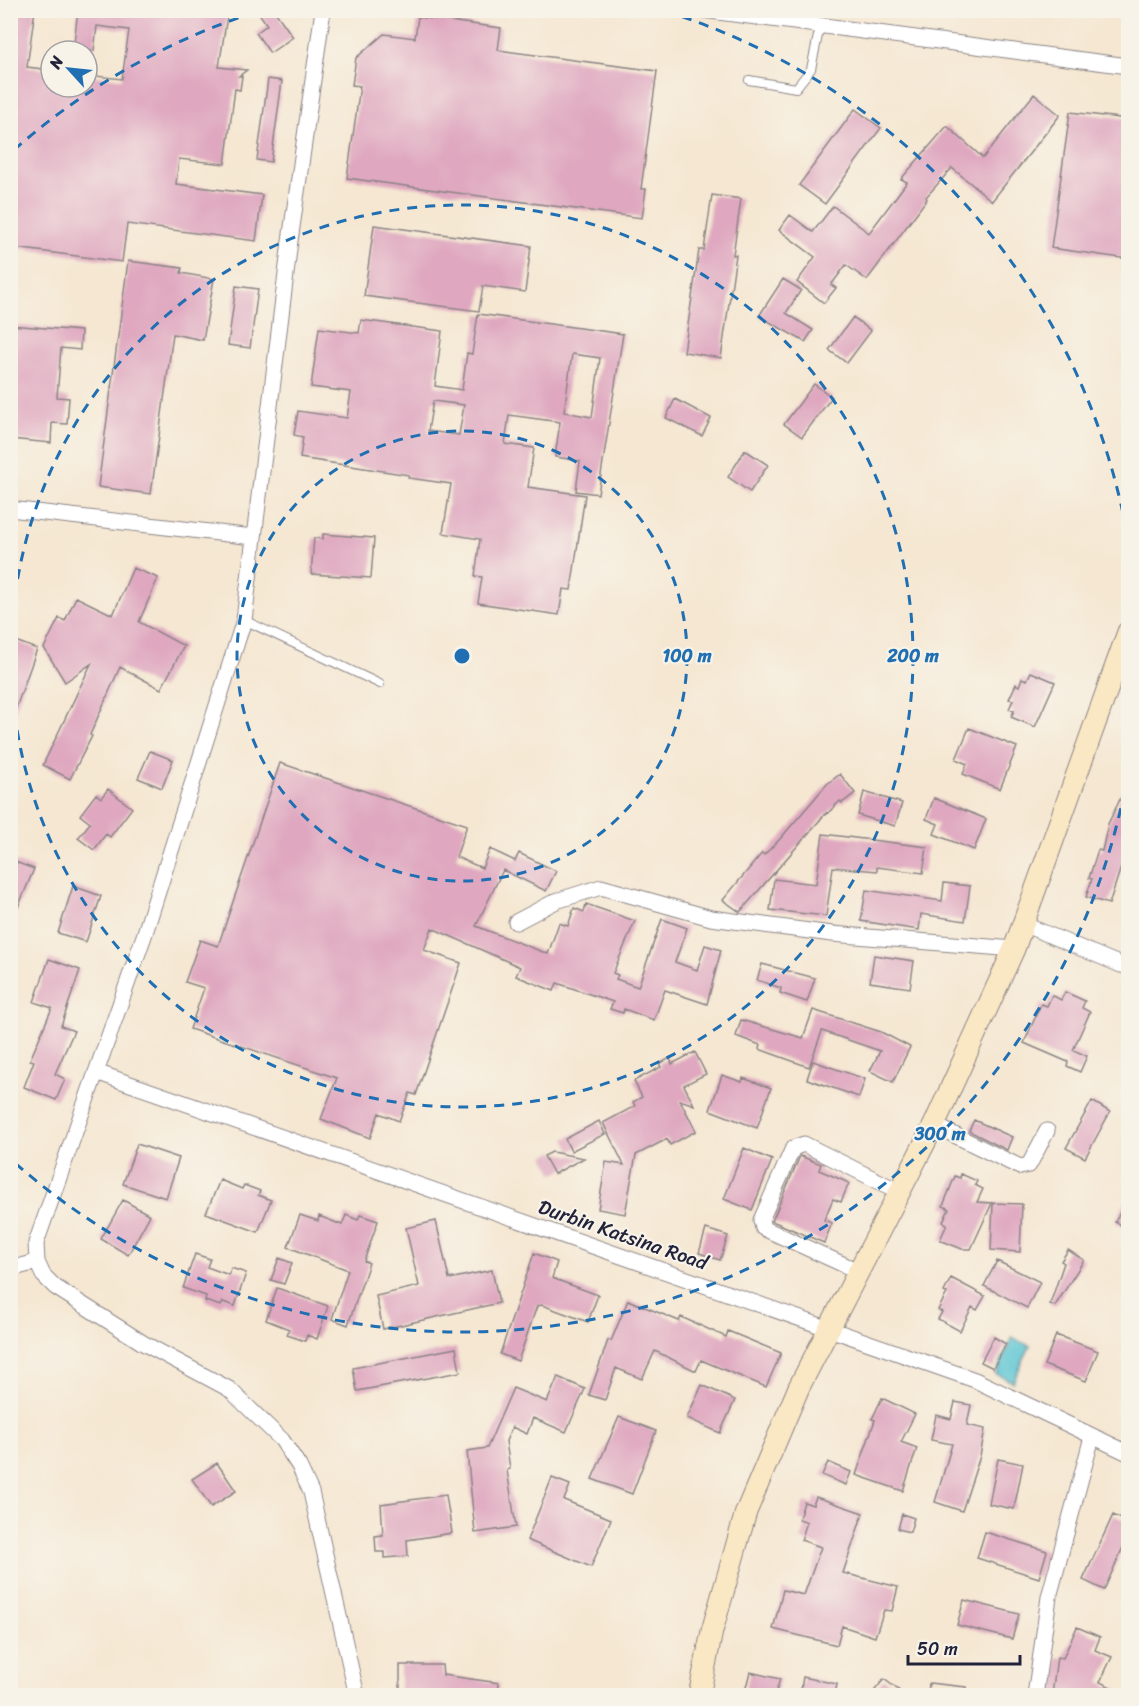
<svg xmlns="http://www.w3.org/2000/svg" width="1139" height="1706" viewBox="0 0 1139 1706" font-family="Sriracha,sans-serif">
	<style>
		.water { fill: #59c4d3; stroke: #3e7387; stroke-width: 1.5 }
		.building { fill: #dfa8c0; fill-rule: evenodd }
		.lines { fill: none; stroke-linecap: round; stroke-linejoin: round }
		.lane-casing { stroke: #8c8486; stroke-width: 10 }
		.street-casing { stroke: #8c8486; stroke-width: 17 }
		.secondary-casing { stroke: #8c8486; stroke-width: 23 }
		.lane { stroke: #fff; stroke-width: 8 }
		.street { stroke: #fff; stroke-width: 15 }
		.secondary { stroke: #fae7c3; stroke-width: 21 }
		.ring { fill: none; stroke: #1f6fb2; stroke-width: 3; stroke-dasharray: 10 8 }
		.labels { text-anchor: middle; dominant-baseline: central; stroke-width: 4.5; stroke-linejoin: round; paint-order: stroke }
		.street-label { font-size: 20px; fill: #22223b; stroke: #f7f3e8 }
		.centre { fill: #1f6fb2; stroke: #f7f3e8; stroke-width: 3 }
		.ring-label { font-size: 18px; text-anchor: middle; font-weight: bold; fill: #1f6fb2; stroke: #f7f3e8; stroke-width: 4.5; stroke-linejoin: round; paint-order: stroke }
	</style>
	<rect width="100%" height="100%" fill="#f7f3e8"/>
	<filter id="ink" filterUnits="userSpaceOnUse"><feTurbulence type="fractalNoise" baseFrequency=".0167" numOctaves="2"/><feDisplacementMap in="SourceGraphic" scale="12" xChannelSelector="R" yChannelSelector="G"/><feConvolveMatrix kernelMatrix="1 2 1 2 8 2 1 2 1" color-interpolation-filters="sRGB"/></filter>
	<filter id="wash" filterUnits="userSpaceOnUse"><feTurbulence type="fractalNoise" baseFrequency=".008" numOctaves="4" result="noise"/><feDisplacementMap in="SourceGraphic" scale="24" xChannelSelector="R" yChannelSelector="G"/><feGaussianBlur stdDeviation="1.35" result="paint"/><feColorMatrix in="noise" values="0 0 0 0 0 0 0 0 0 0 0 0 0 0 0 0 0 1.4 0 .05"/><feComposite in="paint" operator="in"/></filter>
	<g filter="url(#wash)">
		<rect width="100%" height="100%" fill="#f5e7d2"/>
		<!-- water -->
		<path class="water" d="M1012 1338 1030 1346 1013 1382 996 1374Z"/>
		<g id="blocks">
			<!-- building -->
			<path class="building" d="M10 10H35L27 67 51 70V87H87V75L122 79 129 30 97 26 94 51H73L78 10H228L219 67 247 70 239 76H242L240 90 235 89 225 164 179 159 176 184 262 195 256 241 127 224 122 262 16 248 17 243 10 242Z
				M257 10H274L293 37 270 53 256 33 267 25Z
				M418 17 501 28 498 50 657 71 641 189H646L642 218 347 178 360 86 352 85 356 58 384 34 415 38Z
				M268 79 282 81 271 162 257 160Z
				M1034 94 1060 115 992 201 952 168 926 197 927 199 867 280 846 265 831 285 836 288 824 303 797 282 815 257 779 230 790 215 813 232 833 206 869 233 907 182 901 179 947 126 983 158Z
				M855 109 881 128 825 204 799 185Z
				M1070 112 1128 119V259L1051 248Z
				M712 195 741 199 733 255H736L721 358 684 352 699 250H704Z
				M374 225 531 246 525 292 483 286 479 311 364 296Z
				M128 261 182 268 181 273 214 279 203 340 173 334 151 494 98 487Z
				M783 279 801 290 786 313 813 330 805 342 759 316Z
				M236 286 258 289 250 348 228 345Z
				M478 314 623 334 598 494 576 491 580 461 555 457 560 422 509 415 505 444 534 448 528 487 585 495 571 590 563 589 559 615 478 603 482 577 475 576 480 539 443 533 451 484 408 478 409 475 300 458 303 437 294 435 298 411 347 418 351 392 311 387 319 328 359 333 361 320 442 331 435 386 462 390 467 353 472 354ZM572 354 600 358 592 417 564 412ZM433 401 464 405 459 435 428 431Z
				M853 317 871 331 847 363 829 350Z
				M10 325 81 331 80 350 61 348 57 397 69 398 67 424 52 423 51 443 10 439Z
				M814 384 832 397 802 437 784 424Z
				M675 399 711 418 702 436 666 418Z
				M745 450 768 465 750 492 728 477Z
				M323 534 374 538 371 578 311 574 314 538 323 539Z
				M133 568 158 578 139 622 184 646 161 689 120 667 90 735 92 736 70 779 43 765 91 664 65 682 44 648 59 618 65 621 76 597 113 615Z
				M10 639 37 649 12 719H10Z
				M1031 672 1055 682 1035 727 1011 717 1014 711 1009 709 1013 700 1009 699 1016 684 1019 686 1022 678 1027 680Z
				M969 728 1017 747 1000 789 963 774 967 764 956 759Z
				M150 751 173 760 162 788 138 778Z
				M280 763 467 825 456 857 482 868 490 849 515 861 519 853 556 871 546 891 503 870 476 926 548 954 559 923 568 926 574 908 584 912 586 904 635 921 613 973 618 975 616 979 638 987 662 919 687 928 675 962 697 970 705 945 721 950 707 1004 665 990 654 1020 624 1009 623 1013 610 1009 613 1002 557 983 554 991 516 976 520 967 432 928 424 950 461 963 416 1095 410 1093 399 1121 379 1113 370 1138 321 1119 337 1078 190 1029 204 988 185 982 200 940 218 946Z
				M840 774 855 793 842 803 840 801 826 815 827 812 740 912 723 900 762 853 764 855 780 839 827 784Z
				M1128 783V846L1109 904 1086 897 1092 879 1089 878 1098 850 1102 851 1108 824Z
				M108 789 132 808 110 837 106 834 94 850 78 838 90 823 80 815 96 794 101 798Z
				M864 792 902 803 895 826 858 815Z
				M934 798 986 819 974 850 934 834 938 824 926 819Z
				M823 834 927 847 923 873 877 867V871L833 867 826 916 770 910 774 879 816 884Z
				M10 860 34 869 11 924H10Z
				M944 883 970 886 965 921 921 914 919 930 861 921 866 890 942 901Z
				M73 886 101 896 86 942 58 933Z
				M874 955 914 961 910 988 870 982Z
				M49 959 80 970 61 1026 74 1031 55 1074 65 1079 56 1100 24 1087 34 1061 30 1060 52 1008 34 1002Z
				M762 964 815 978 807 1002 780 993 781 988 757 980Z
				M1065 992 1085 1001 1082 1008 1090 1012 1073 1050 1087 1056 1080 1072 1067 1066 1068 1062 1024 1043 1041 1004 1047 1006 1052 995 1061 1000Z
				M813 1010 881 1032 910 1047 893 1082 870 1071 880 1051 822 1031 809 1067 759 1049 760 1045 736 1036 741 1020 803 1038Z
				M695 1052 706 1074 684 1085 694 1105 680 1100 696 1131 670 1145 667 1139 636 1155 625 1214 598 1209 606 1162 624 1165 603 1123 635 1106 633 1102 642 1097 634 1081 661 1067 659 1064 670 1058 672 1064Z
				M813 1061 865 1079 859 1097 807 1079Z
				M722 1075 742 1082 743 1078 771 1088 757 1128 710 1110Z
				M1092 1101 1110 1112 1085 1158 1066 1148Z
				M974 1120 1012 1137 1007 1150 969 1131Z
				M599 1121 605 1134 571 1151 565 1139Z
				M137 1144 179 1158 166 1198 123 1184Z
				M744 1148 772 1160 752 1210 724 1199Z
				M552 1152 584 1158 554 1174 544 1156Z
				M800 1156 821 1164 819 1170 849 1183 841 1202 833 1199 824 1220 832 1223 824 1243 772 1221Z
				M961 1174 977 1181 975 1185 983 1189 977 1202 992 1203 971 1249H962L940 1240 947 1224 943 1222 949 1209 943 1206 955 1176 960 1178Z
				M220 1180 242 1189 244 1185 260 1191 258 1195 271 1200 258 1232 206 1213Z
				M1128 1197V1230L1115 1222Z
				M123 1200 150 1215 128 1255 101 1239Z
				M993 1203 1022 1204 1020 1252 991 1250Z
				M300 1215 318 1221 319 1216 342 1225 346 1215 358 1220 360 1215 378 1221 364 1261 369 1263 348 1325 332 1319 348 1270 288 1247Z
				M436 1221 449 1279 492 1270 499 1303 383 1329 376 1296 419 1286 406 1228Z
				M706 1229 728 1236 720 1260 699 1253Z
				M1068 1250 1084 1260 1055 1306 1050 1304 1064 1263 1061 1261Z
				M534 1253 557 1262 552 1278 598 1295 588 1322 542 1305 537 1306 518 1361 500 1354Z
				M195 1254 210 1259 207 1267 229 1275 231 1268 246 1273 235 1306 223 1302 221 1306 205 1301 206 1296 183 1288Z
				M279 1258 292 1263 284 1284 271 1280Z
				M997 1261 1040 1282 1027 1308 984 1286Z
				M951 1278 985 1296 977 1310 972 1307 960 1331 938 1319 942 1312 938 1310 947 1293 944 1292Z
				M277 1288 328 1306 317 1339 307 1335 305 1341 287 1335 289 1329 266 1320Z
				M628 1300 679 1321 681 1317 726 1337 728 1331 781 1353 766 1387 701 1360 696 1371 655 1351 642 1379 616 1368 605 1400 589 1395 608 1340 611 1341Z
				M1056 1335 1098 1351 1086 1381 1044 1365Z
				M994 1337 1006 1344 993 1368 981 1362Z
				M456 1348 460 1372 357 1391 353 1368Z
				M558 1377 585 1389 566 1432 533 1418 527 1434 512 1427 506 1441 510 1469 507 1470 516 1527 475 1533 467 1451 487 1448 513 1388 547 1402Z
				M702 1385 735 1400 720 1433 687 1418Z
				M882 1398 915 1414 901 1442 917 1448 903 1491 856 1475 875 1420 872 1419Z
				M955 1402 971 1405 967 1425 985 1429 980 1456 962 1511 935 1502 952 1444 931 1440 936 1415 951 1419Z
				M619 1417 656 1431 632 1494 592 1479Z
				M998 1459 1023 1464 1014 1509 989 1504Z
				M828 1462 851 1472 846 1485 822 1475Z
				M217 1463 236 1491 211 1507 192 1479Z
				M552 1478 570 1485 564 1500 611 1519 591 1567 527 1540Z
				M446 1495 452 1533 407 1540 408 1556 385 1558V1552H376L375 1536 383 1535 381 1504Z
				M816 1497 863 1513 843 1573 898 1587 892 1611 884 1610 875 1637 842 1626 837 1645 773 1629 783 1590 804 1595 821 1547 801 1540 807 1522 799 1519 804 1502 813 1505Z
				M902 1514 914 1518 910 1532 898 1529Z
				M1113 1515 1128 1522V1536L1104 1590 1083 1580Z
				M985 1532 1047 1551 1039 1578 977 1558Z
				M964 1600 1019 1614 1012 1639 957 1625Z
				M1077 1627 1100 1637 1095 1650 1112 1657 1100 1682 1128 1695H1052L1057 1657 1063 1658Z
				M400 1665H442L443 1675 499 1683 498 1695H400Z
				M750 1672 780 1679 775 1695H744Z
				M803 1677 837 1684 835 1695H800Z
				M884 1679 905 1695H871Z
				M929 1683 966 1687V1695H928Z"/>
		</g>
	</g>
	<g filter="url(#ink)">
		<use href="#blocks" fill-opacity="0" stroke="#8c8486" stroke-width="1.5"/>
		<g class="lines">
			<!-- lane casing -->
			<g class="lane-casing">
				<path id="lane" d="M749 80 796 88 811 69 820 26
					M244 620 380 684"/>
			</g>
			<!-- street casing -->
			<g class="street-casing">
				<path id="street" d="M323 10 290 241 244 620 144 936 36 1243 37 1262 43 1275 55 1287 143 1343 229 1389 282 1440 299 1466 311 1492 357 1696
					M703 10 1128 66
					M10 509 253 537
					M516 922 556 901 601 887 711 918 832 934 1014 949
					M1023 924 1121 965 1128 966
					M96 1072 975 1380 1128 1453
					M934 1125 1020 1167 1029 1165 1047 1131
					M10 1269 37 1262
					M860 1272 763 1228 761 1220 793 1148 804 1144 900 1192
					M1035 1696 1049 1597 1092 1437"/>
			</g>
			<!-- secondary casing -->
			<g class="secondary-casing">
				<path id="secondary" d="M699 1696 712 1631 746 1512 799 1387 934 1125 1014 949 1128 632"/>
			</g>
			<!-- lane -->
			<use href="#lane" class="lane"/>
			<!-- street -->
			<use href="#street" class="street"/>
			<!-- secondary -->
			<use href="#secondary" class="secondary"/>
		</g>
	</g>
	<!-- distance rings -->
	<g class="ring">
		<circle cx="462" cy="656" r="225"/>
		<circle cx="462" cy="656" r="451"/>
		<path d="M1128 773A676 676 0 0 1 14 1162M14 150A676 676 0 0 1 259 11M665 11A676 676 0 0 1 1128 539"/>
	</g>
	<g class="labels">
		<!-- street labels -->
		<g class="street-label">
			<text transform="translate(623 1235) rotate(19)">Durbin Katsina Road</text>
		</g>
	</g>
	<circle cx="462" cy="656" r="9" class="centre"/>
	<g class="ring-label">
		<text x="687" y="662">100 m</text>
		<text x="913" y="662">200 m</text>
		<text x="940" y="1140">300 m</text>
	</g>
	<!-- margin -->
	<rect width="1139" height="1706" fill="none" stroke="#f7f3e8" stroke-width="36"/>
	<!-- north arrow -->
	<g transform="translate(69 69) rotate(297)"><circle r="28" fill="#f7f3e8" stroke="#a29fa3" stroke-width="1.5"/>
	<path d="M0-4.5L10 22L0 15L-10 22Z" fill="#1f6fb2"/>
	<text y="-9" font-size="16" font-weight="bold" text-anchor="middle" fill="#22223b">N</text>
	</g>
	<!-- scale -->
	<path d="M908 1655v9h112v-9" fill="none" stroke="#22223b" stroke-width="3"/>
	<text x="917" y="1655" font-size="18" fill="#22223b" stroke="#f7f3e8" stroke-width="4.5" paint-order="stroke">50 m</text>
</svg>
